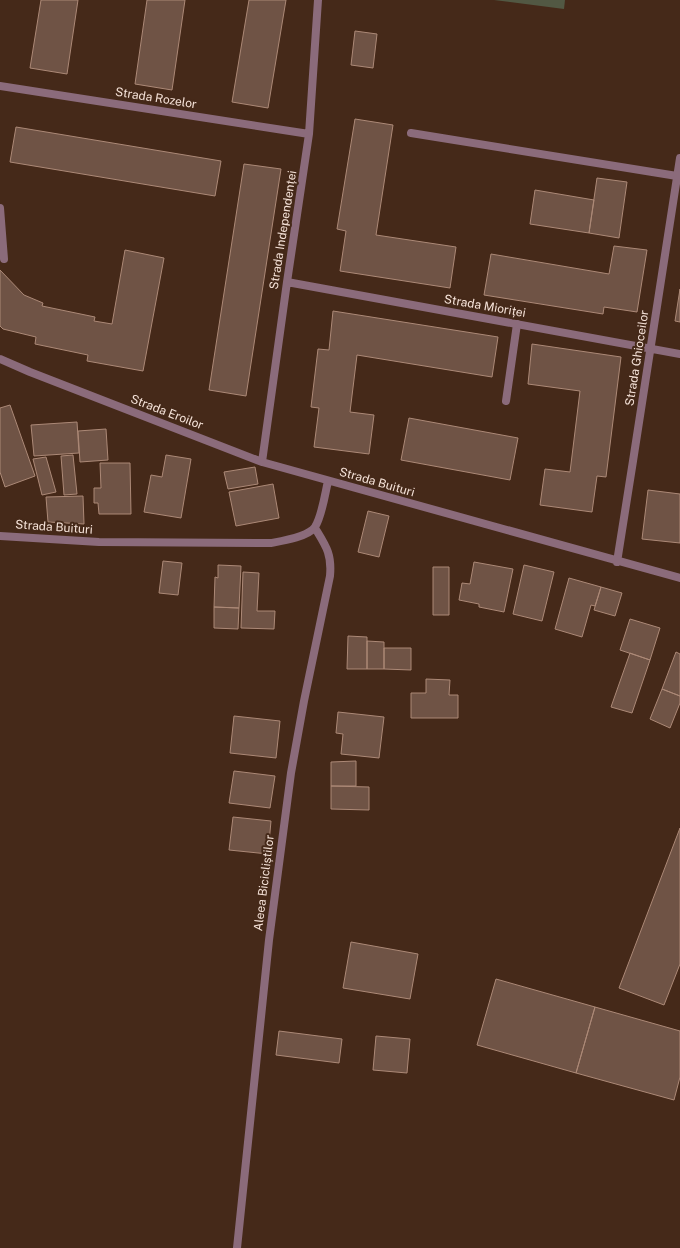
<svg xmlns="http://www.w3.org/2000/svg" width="680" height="1248" viewBox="0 0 680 1248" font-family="'Public Sans',sans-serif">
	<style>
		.green { fill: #525843 }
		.building { fill: #6f5345; stroke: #ac8977 }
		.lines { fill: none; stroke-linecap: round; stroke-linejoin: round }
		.lane { stroke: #8b6b7b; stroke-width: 8 }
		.street { stroke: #8b6b7b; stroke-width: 8 }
		.labels { text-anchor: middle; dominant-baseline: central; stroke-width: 4; stroke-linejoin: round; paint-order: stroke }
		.street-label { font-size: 12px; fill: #f5e2d8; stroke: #452919 }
	</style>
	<rect width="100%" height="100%" fill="#452919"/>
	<!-- green -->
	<path class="green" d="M494 0H565L564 9Z"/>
	<!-- building -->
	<path class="building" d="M41 0H78L67 74 30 68Z
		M147 0H185L172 90 135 84Z
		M249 0H286L268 108 232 102Z
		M355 31 377 34 373 68 351 65Z
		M355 119 393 125 376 235 456 247 450 288 340 271 346 231 337 229Z
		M16 127 221 161 215 196 10 162Z
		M244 164 281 169 246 396 209 390Z
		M597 178 627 182 619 238 589 233Z
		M535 190 594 200 589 233 530 224Z
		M614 246 647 250 637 312 604 307 603 314 484 295 491 254 609 274Z
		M125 250 164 258 143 371 87 361 88 355 35 344 36 337 3 329 0 326V270L24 295 43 303 42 306 95 317 94 321 112 324Z
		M680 289V322L675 321Z
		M333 311 498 337 492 377 357 355 350 412 374 415 369 454 314 447 319 408 311 407 318 349 329 350Z
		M532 344 621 357 606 477 597 476 592 512 540 505 545 469 570 472 580 391 528 384Z
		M10 405 35 476 5 487 0 472V408Z
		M409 418 518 438 510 480 401 460Z
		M77 422 79 453 34 456 31 425Z
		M106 429 108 460 80 462 78 431Z
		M73 455 77 494 64 495 61 456Z
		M166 455 191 459 181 518 144 512 151 475 162 477Z
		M46 457 56 492 42 495 33 459Z
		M100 463H130L131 514H99L98 503H94V488H101Z
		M255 467 258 484 228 489 224 472Z
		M273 484 279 518 236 526 229 492Z
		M648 490 680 494V543L642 539Z
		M83 496 84 524 48 522 46 497Z
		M368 511 389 516 379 557 358 552Z
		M163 561 182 563 178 595 159 593Z
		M474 562 513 569 504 612 479 607V604L459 600 462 583 470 584Z
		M218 565 241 566 239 608 214 607 215 577 218 578Z
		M524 565 554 572 542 621 513 614Z
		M433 567H449V615H433Z
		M243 572 259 573 257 611H275L274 629 241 628Z
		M569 578 601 587 595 606 591 605 582 637 555 629Z
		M601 587 622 593 615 616 594 610Z
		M214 607 239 608 238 629 214 628Z
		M630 619 660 628 650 660 620 650Z
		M348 636 367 637V669H347Z
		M367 641 384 642V669H367Z
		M384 648H411V670L384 669Z
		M676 652 680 654V696L662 689Z
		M630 653 650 660 632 713 611 707Z
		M426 679 450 680 449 695H458V718H411V693H426Z
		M662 689 680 696V703L670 728 650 719Z
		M338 712 384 717 379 758 341 754 343 734 336 733Z
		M234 716 280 721 276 758 230 753Z
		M356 761V786H331V762Z
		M234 771 275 776 270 808 229 803Z
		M331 786 369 787V810L331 809Z
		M233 817 271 821 268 854 229 850Z
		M680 828V964L664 1005 619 988Z
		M351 942 418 954 410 999 343 988Z
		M496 979 595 1007 576 1073 477 1045Z
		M595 1007 680 1031V1077L674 1100 576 1073Z
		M279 1031 342 1039 339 1063 276 1055Z
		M376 1036 410 1039 407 1073 373 1070Z"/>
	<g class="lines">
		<!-- lane -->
		<path class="lane" d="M411 133 677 176
			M0 208 4 259
			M506 401 517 324"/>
		<!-- street -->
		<path class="street" d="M0 86 309 134
			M287 282 680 354
			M0 359 30 372 262 462 680 578
			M262 462 287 282 309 134 318 0
			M0 536 99 542 271 543C282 541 308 537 315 527 322 516 325 494 328 481
			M617 562 633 461 680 158
			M237 1248 269 940 291 773 304 701 330 576C332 554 326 546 315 528"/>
	</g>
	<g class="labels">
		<!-- street labels -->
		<g class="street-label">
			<text transform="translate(156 98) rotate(9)">Strada Rozelor</text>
			<text transform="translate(283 230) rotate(-81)">Strada Independenței</text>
			<text transform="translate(485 306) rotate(10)">Strada Mioriței</text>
			<text transform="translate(637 358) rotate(-81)">Strada Ghioceilor</text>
			<text transform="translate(167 412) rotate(21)">Strada Eroilor</text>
			<text transform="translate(377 482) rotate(16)">Strada Buituri</text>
			<text transform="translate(54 527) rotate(4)">Strada Buituri</text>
			<text transform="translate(264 883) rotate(-83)">Aleea Bicicliștilor</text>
		</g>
	</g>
</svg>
